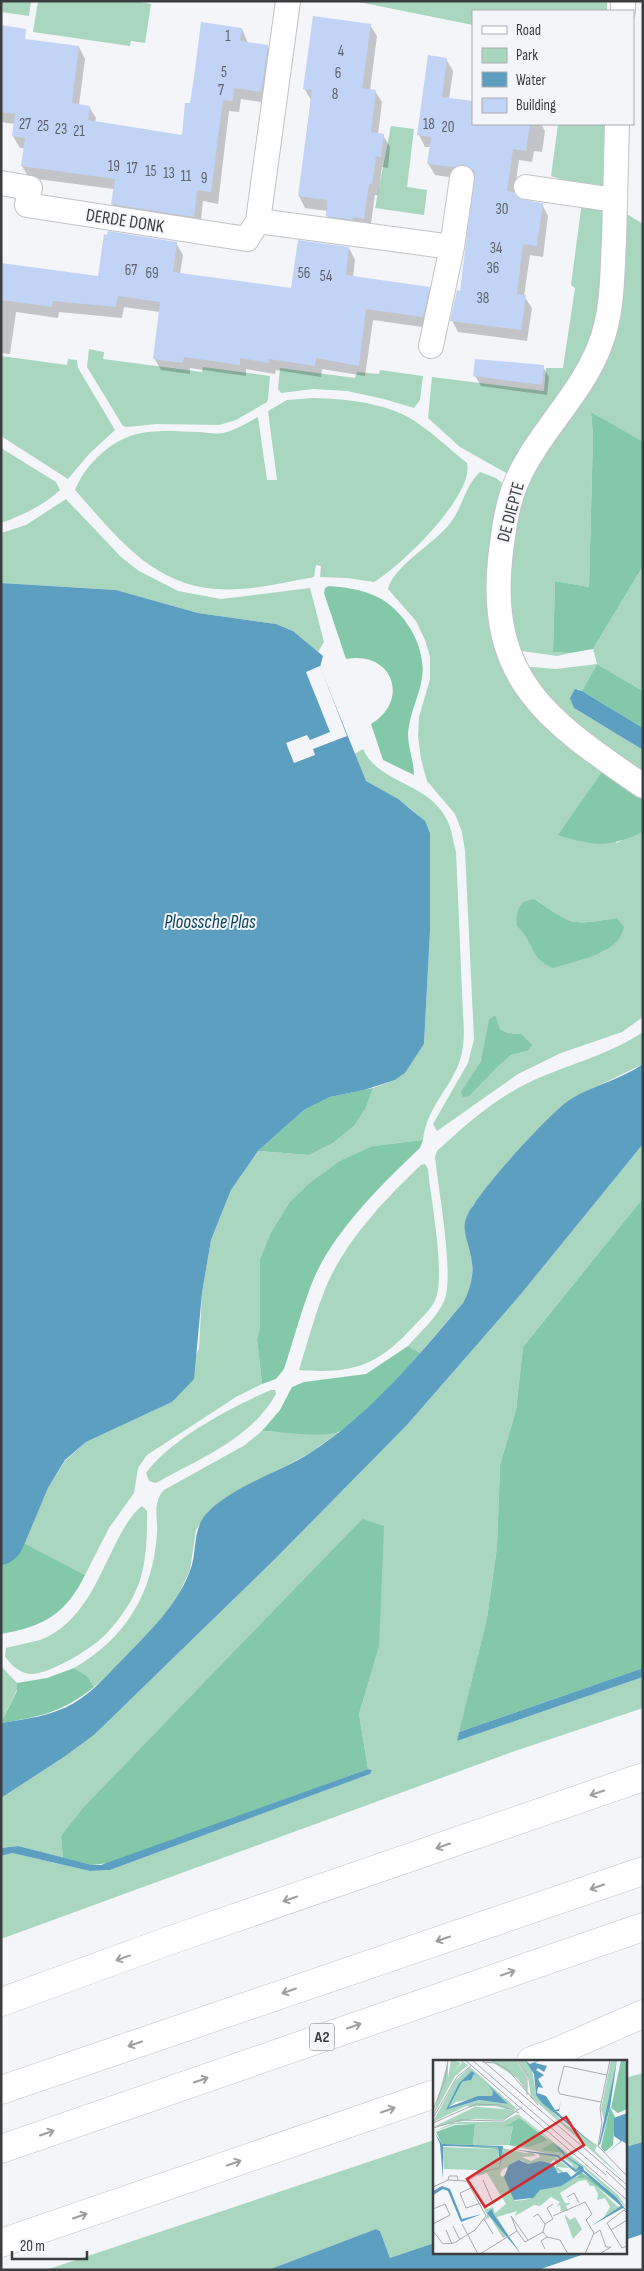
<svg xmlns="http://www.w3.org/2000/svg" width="644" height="2271" viewBox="0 0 644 2271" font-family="'Sofia Sans Condensed',sans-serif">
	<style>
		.green { fill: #a8d6bf; fill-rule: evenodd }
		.forest { fill: #83c8a8 }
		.water { fill: #5c9fc1 }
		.pier { fill: #f3f5f9 }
		.shadow { fill: #0003 }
		.building { fill: #c1d4f5 }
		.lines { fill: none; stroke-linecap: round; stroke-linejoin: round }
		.street-casing { stroke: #c1c3c7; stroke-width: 26 }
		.highway-casing { stroke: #c1c3c7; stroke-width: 29 }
		.street { stroke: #fff; stroke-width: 24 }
		.highway { stroke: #fff; stroke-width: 28 }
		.oneway { stroke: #9e9e9f }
		.labels { text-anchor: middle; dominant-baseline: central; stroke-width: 4; stroke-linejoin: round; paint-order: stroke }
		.number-label { font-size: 15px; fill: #5d636c }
		.shield { fill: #f3f5f9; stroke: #737477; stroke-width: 1 }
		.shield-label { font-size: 16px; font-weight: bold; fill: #3c3d3f }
		.street-label { font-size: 18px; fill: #3c3d3f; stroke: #f3f5f9 }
		.water-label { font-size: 19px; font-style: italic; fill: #08435a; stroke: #f3f5f9 }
		.inset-road { fill: none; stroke: #aaabaf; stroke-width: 1 }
		.view { fill: #d62828; fill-opacity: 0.15; stroke: #d62828; stroke-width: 2.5 }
		.inset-edge { fill: none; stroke: #3c3d3f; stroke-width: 2.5 }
	</style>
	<rect width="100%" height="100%" fill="#f3f5f9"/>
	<!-- green -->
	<path class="green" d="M1 1H31L29 16 1 12Z
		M38 1H135L151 4 145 43 131 41 130 46 33 32Z
		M354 1H607V11H473V25Z
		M558 124H604L603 193 551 176Z
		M391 126 414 129 407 187 427 190 424 215 375 208Z
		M582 202 606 213 610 218 594 343 508 474 460 447 428 418 432 377 544 391 546 368H563L575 288 571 285Z
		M622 211 643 224V443L591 412 593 435 589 587 555 581 553 652 570 653 557 656 515 650 503 591 522 484 592 374Z
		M89 349 104 352 103 359 202 372 203 367 270 376 268 399 267 402 236 420 219 425 157 424 127 427 123 426 87 367Z
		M1 356 67 365 68 359 77 360 78 368 115 430 89 454 68 479 1 436Z
		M280 368 355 378 357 372 379 374 380 370 423 376 420 400 414 408 384 399 347 391 313 389 281 393 278 389Z
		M313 398C344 399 380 402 408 417 429 429 448 448 467 463 475 495 400 567 374 582L347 578 320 577 321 566 316 565 314 577C290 581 264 588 239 589 160 595 122 543 75 490 81 475 90 464 102 453 133 426 161 431 200 432 207 433 216 434 223 433 236 430 247 423 258 417L267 480H277L268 411 287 400Z
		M1 448 56 482 60 490C43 506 23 515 1 523Z
		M480 472 496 478 507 487 495 626 604 769 616 843 643 832V1017L622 1032 561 1053 518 1074 437 1131 433 1124 468 1063 474 1039 465 851 462 832 455 814 427 781 421 759 418 736 419 717 430 679V657L425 640 416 621 388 589C394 565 436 543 451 522 462 508 466 484 480 472ZM534 899C575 925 567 926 617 918L605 951 570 962 532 949 526 934 521 905 528 900ZM494 1015 500 1029 508 1033 521 1034 527 1051 511 1055 462 1092 481 1061Z
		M66 499 121 557 139 571 178 591 221 599 310 588 324 642 318 652 293 631 276 624 198 613 116 590 1 583V533L26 525Z
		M643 566V691L597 664 582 691 578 689 574 708 643 750V777L579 733 521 666 556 669 597 664 593 649Z
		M363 749C379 784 427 782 446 818 452 828 453 842 456 852L463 1014C464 1029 465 1045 460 1060 450 1090 427 1106 423 1140L373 1146 289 1203 271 1232 260 1259V1328L257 1339 262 1384 236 1397 147 1455 138 1468 134 1493 109 1528 85 1575 24 1543 48 1488 65 1461 86 1442 172 1402 199 1349 202 1293 211 1240 231 1190 258 1151 309 1155 333 1143 354 1126 366 1108 373 1088 395 1080 405 1073 424 1044 430 931V833C418 804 389 800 367 782 361 777 357 762 354 754Z
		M643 1032V1064L569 1100 527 1141 472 1206V1286L463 1303 420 1353 408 1346C420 1332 436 1319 444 1301 455 1278 438 1187 435 1157L437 1151C464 1126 493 1100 526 1084 564 1065 608 1056 643 1032Z
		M643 1144V1198L523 1347 516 1410 500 1465 497 1547 487 1618 457 1741 643 1677V1708L515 1751 1 1939V1856L12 1853 90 1871 110 1870 370 1774 372 1770 368 1769 359 1714 379 1647 362 1519 132 1759 61 1836 63 1858 18 1846 1 1848V1798L64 1757 94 1735 275 1559 407 1425 521 1294Z
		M425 1164 428 1169C431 1201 444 1266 437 1295 434 1307 422 1317 414 1326 377 1366 353 1374 299 1370 308 1341 316 1310 328 1282 349 1237 386 1198 421 1165Z
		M271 1390H275L276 1394C251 1439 199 1459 156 1483L149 1481 146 1473C170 1439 233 1406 271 1390Z
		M262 1431 318 1434 338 1433 310 1453 226 1498 208 1512 196 1530 190 1570 175 1602 152 1632 103 1680 94 1687 87 1676 74 1668C126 1638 153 1593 157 1533 158 1517 152 1503 164 1490L245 1445Z
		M142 1506 147 1511C147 1534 147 1560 139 1583 132 1602 120 1619 106 1634 93 1648 52 1673 32 1674 21 1674 10 1665 5 1656L6 1648C17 1645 29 1643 40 1640 82 1624 97 1580 116 1543 122 1531 131 1514 142 1506Z
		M1 1666 17 1683V1690L1 1723Z
		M643 2073V2142L625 2147V2078Z
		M434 2140V2243L390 2258 380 2231 376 2229 268 2270H46Z"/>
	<!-- forest -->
	<path class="forest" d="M591 412 643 442V566L593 649 570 653 553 652 555 581 589 587 593 435Z
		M329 586C344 587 359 589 373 595 403 607 427 646 422 678 419 697 409 714 408 734 408 748 414 761 414 775L383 760 371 724C411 700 392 650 346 659L324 593 325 588Z
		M597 664 643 691V728L582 691Z
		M604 769 643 796V832C610 848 592 846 558 835Z
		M534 899C575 925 567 926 617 918L624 927C619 955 576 960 553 968 528 957 535 943 517 926 516 913 518 900 534 899Z
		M495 1015 500 1029 508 1033 521 1034 532 1045 527 1051 511 1055 499 1065 469 1096 463 1097 461 1092 481 1061 489 1020Z
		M373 1088 366 1108 354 1126 333 1143 309 1155 258 1151 304 1110 330 1097Z
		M423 1140 420 1148C382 1184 335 1230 314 1278 302 1307 294 1339 284 1369L276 1379 262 1384 257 1339 260 1328V1259L271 1232 289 1203 311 1182 340 1161 373 1146Z
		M643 1198V1668L459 1732 487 1618 497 1547 500 1465 516 1410 523 1347Z
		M408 1346 420 1353C406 1369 354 1429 336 1433 313 1437 286 1432 262 1431L280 1410 292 1387 304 1382 366 1374Z
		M362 1519 384 1526 379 1647 359 1714 368 1769 110 1863 92 1865 63 1858 61 1836 84 1807Z
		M24 1543 85 1575C66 1614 43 1627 1 1634V1565L21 1552Z
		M74 1668 87 1676 94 1687C63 1712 40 1717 1 1723L17 1691V1683L47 1678Z"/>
	<!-- water -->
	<path class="water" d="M1 583 116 590 198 613 276 624 293 631 323 656 320 667 366 781 398 799 425 821 430 833V931L424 1044 405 1073 395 1080 364 1090 330 1097 304 1110 258 1151 231 1190 211 1240 202 1293 194 1379 172 1402 86 1442 65 1460 48 1488 21 1552C15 1559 10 1564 1 1565Z
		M575 689 582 691 643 728V750L574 708 570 698Z
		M643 1064V1144L521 1294 407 1425 275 1559 94 1735 64 1757 1 1798V1723C26 1719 52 1716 74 1703 93 1692 109 1673 124 1658 150 1631 176 1607 190 1571 198 1551 191 1528 209 1511 236 1485 278 1473 310 1453 371 1414 416 1358 463 1303 472 1286 475 1271 470 1252 468 1242 462 1229 466 1219 471 1199 552 1110 571 1099 594 1085 622 1079 643 1064Z
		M643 1668V1677L457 1741 459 1732Z
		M368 1769 372 1770 370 1774 110 1870 90 1871 12 1853 1 1856V1848L18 1846 92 1865H101Z
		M643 2142V2234L625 2240V2147Z
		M376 2229 380 2231 390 2258 434 2243V2252H590L538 2270H268Z"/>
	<!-- pier -->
	<path class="pier" d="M320 666 347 736 313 749 315 755 294 763 286 743 307 735 310 740 330 732 306 672Z"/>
	<!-- shadow -->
	<path class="shadow" d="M370 25 377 36 370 90 375 91 382 102 378 134 383 135 390 147 388 168 382 167 378 195H375L370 230 334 228 327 216 328 211 305 208 299 196 311 100 304 88Z
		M242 29 248 43 267 46 274 58 268 103 241 99 239 112 229 111 218 204 203 201 200 228 119 215 112 204 114 189 29 178 22 166 25 148H20L13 136 15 124 1 122V71L79 47 85 59 79 105 89 107 96 118 95 123 183 137 191 105Z
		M446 59 453 71 449 99 473 124H541L545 131 542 152 534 151 532 162 519 160 514 195 516 198 542 204 548 216 543 257 530 255 524 296 532 308 527 341 458 332 452 320 461 292 476 178 471 176 461 179 435 175 428 163 430 147H425L419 135Z
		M176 243 183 255 180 274 292 290 349 248 355 260 353 277 429 288 435 299 429 328 373 320 365 376 322 369 321 377 276 370 275 374 246 369V376L190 368V374L161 370 154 358 160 312 124 307 122 318 59 312 58 318 16 312 10 354 1 353V264L99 277Z
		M543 367 549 377 547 395 481 386 475 376Z"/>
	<!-- building -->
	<path class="building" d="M313 16 371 24 362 88 376 90 371 132 384 134 381 157 376 156 372 184H369L364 219 353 217V220L326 216 327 200 298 196 312 90 303 89Z
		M201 22 242 28 240 41 268 45 261 92 234 88 233 101 223 100 211 192 197 190 194 217 111 204 115 179 21 166 25 138 12 136 15 114 1 112V25L26 29 25 39 79 46 72 103 90 106 88 120 182 135 185 103H190L194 77Z
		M428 55 447 58 442 97 473 101V124H530L526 151 513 149 507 191 513 192 517 197 524 200 543 203 537 246 523 244 517 294 526 295 521 330 450 321 457 290 460 291 475 171 463 164 454 167 427 164 431 137 417 135Z
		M108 231 177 242 173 272 291 288 298 240 349 247 346 275 430 287 423 317 366 309 359 366 316 358 315 366 269 359V363L240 358V365L184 357 183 363 153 359 160 302 118 296 116 307 53 301 52 307 1 300V263L98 276 104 234 107 235Z
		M475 359 544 365 542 385 473 376Z"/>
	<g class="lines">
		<!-- street casing -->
		<g class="street-casing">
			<path id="street" d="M623 11V1
				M617 124C616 163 615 202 614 241 612 276 613 312 600 345 581 396 537 433 516 483 506 507 503 535 500 560 488 683 552 723 643 786
				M1 183 30 188 27 205 247 239 258 221 452 247
				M526 187 615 200
				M258 221 288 1
				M431 346 452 247 462 178"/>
		</g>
		<!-- highway casing -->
		<g class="highway-casing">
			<path id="highway" d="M1 2002 168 1941 643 1777
				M531 2061 556 2052 643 2014
				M1 2090 643 1871
				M1 2149 643 1927
				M1 2243 434 2094"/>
		</g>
		<!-- street -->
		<use href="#street" class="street"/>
		<!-- highway -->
		<use href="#highway" class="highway"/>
	</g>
	<!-- one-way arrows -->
	<defs><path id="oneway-shaft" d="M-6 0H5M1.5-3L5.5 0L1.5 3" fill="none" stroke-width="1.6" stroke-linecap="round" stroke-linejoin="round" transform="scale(1.25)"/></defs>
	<g class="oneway">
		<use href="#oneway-shaft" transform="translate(597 1793) rotate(161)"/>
		<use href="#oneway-shaft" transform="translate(443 1846) rotate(161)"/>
		<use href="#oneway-shaft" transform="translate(597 1887) rotate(161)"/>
		<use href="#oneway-shaft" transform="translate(290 1899) rotate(161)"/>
		<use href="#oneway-shaft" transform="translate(443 1939) rotate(161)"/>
		<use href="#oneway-shaft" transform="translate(123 1958) rotate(160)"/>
		<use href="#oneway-shaft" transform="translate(508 1973) rotate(-19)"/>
		<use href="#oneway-shaft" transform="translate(289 1991) rotate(161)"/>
		<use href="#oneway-shaft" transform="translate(354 2026) rotate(-19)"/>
		<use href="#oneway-shaft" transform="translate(135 2044) rotate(161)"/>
		<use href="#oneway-shaft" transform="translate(201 2080) rotate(-19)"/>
		<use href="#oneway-shaft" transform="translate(388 2110) rotate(-19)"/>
		<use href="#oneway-shaft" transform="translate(47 2133) rotate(-19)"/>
		<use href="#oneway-shaft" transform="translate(234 2163) rotate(-19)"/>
		<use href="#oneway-shaft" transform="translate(80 2216) rotate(-19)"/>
	</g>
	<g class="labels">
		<!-- number labels -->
		<g class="number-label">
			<text x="228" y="36">1</text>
			<text x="341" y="51">4</text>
			<text x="224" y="72">5</text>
			<text x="338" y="73">6</text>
			<text x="221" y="90">7</text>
			<text x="335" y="94">8</text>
			<text x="25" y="124">27</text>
			<text x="429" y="124">18</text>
			<text x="43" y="126">25</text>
			<text x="448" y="127">20</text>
			<text x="61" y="129">23</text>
			<text x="79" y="131">21</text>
			<text x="114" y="166">19</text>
			<text x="132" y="168">17</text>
			<text x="151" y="171">15</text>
			<text x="169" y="173">13</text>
			<text x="186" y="176">11</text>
			<text x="204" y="178">9</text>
			<text x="502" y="209">30</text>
			<text x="496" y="248">34</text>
			<text x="493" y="268">36</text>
			<text x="131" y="270">67</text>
			<text x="152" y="273">69</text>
			<text x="304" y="273">56</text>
			<text x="326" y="276">54</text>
			<text x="483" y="298">38</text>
		</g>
		<!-- shield labels -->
		<rect class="shield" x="309.5" y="2023.5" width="25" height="27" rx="4"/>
		<g class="shield-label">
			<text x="322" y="2037">A2</text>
		</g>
		<!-- street labels -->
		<g class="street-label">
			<text transform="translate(125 221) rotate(9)">DERDE DONK</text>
			<text transform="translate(511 512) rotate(-75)">DE DIEPTE</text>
		</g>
		<!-- water labels -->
		<g class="water-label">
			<text x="210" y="922">Ploossche Plas</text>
		</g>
	</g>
	<!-- overview -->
	<g transform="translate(433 2060)">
		<rect width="194" height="194" fill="#f3f5f9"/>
		<path d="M15 0V18L18 0 28 3 18 15 29 3 27 0 35 5 22 16 0 56ZM56 0H83L93 15 94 32 84 18ZM85 0H92L99 9 103 35 132 64 164 85 162 91 194 122 98 37 95 17ZM178 0H184L172 63 168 49ZM37 7 85 50 33 46 0 62 22 21ZM40 11 45 17 41 14 36 21 29 22 16 47 23 42 59 36 60 31 53 24 75 44 46 40 14 50 26 23ZM44 46H62L83 52 69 60 41 59 0 67ZM85 54 151 106 185 135 194 148 150 107 143 114 139 104 127 96 75 85H40L42 64H22L0 72 22 62H69ZM88 58 115 79 96 87 76 84 80 66 74 65ZM9 87 64 89 66 103 69 88 92 93 99 92 103 96 89 97 98 101 107 97 105 93 122 97 136 108 124 107 132 113 129 114 122 109 124 102 121 100 115 104 107 101 95 104 88 100 75 111 74 107 69 110 67 114 69 117 72 115 82 141 97 139 107 130 148 115 157 120 184 146 188 147 170 159 177 147 172 138 164 140 165 134 161 126H157L153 120 146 121 127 133 132 143H138L133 146 135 151H128L127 145 123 147 127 142 118 137 107 146 101 145 82 156 84 151 64 157 75 175 60 153H54L58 154 73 176 70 178 57 157 52 160 54 155 48 140 54 149 60 147 62 153 73 144 54 113 45 116 44 110 11 109ZM131 154 137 160 142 157 149 169 140 179Z" fill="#a8d6bf" fill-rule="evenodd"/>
		<path d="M188 0H192L194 9V49L185 53 178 48ZM177 47 182 57 180 85 172 92 168 87ZM87 58 90 60 115 80 96 87 76 85 80 66H72ZM42 64 40 85 9 84 3 72 22 65ZM119 83 130 91 131 93 108 90ZM9 85 65 87 66 103 64 89ZM148 112 164 123 187 145 153 118H144Z" fill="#83c8a8"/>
		<path d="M92 0 97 4 107 0 102 3 114 6 111 12 105 8 103 10 111 15 105 19 110 28 105 27 104 33 113 36 122 50 126 49 128 40 126 51H123L162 86 109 43 103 35 101 14ZM184 0 177 47 167 85 166 84ZM39 11 46 17 41 14 38 20 29 22 16 47 45 36H59L60 31 53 23 75 44 46 40 13 50 26 23ZM194 53V84L189 81 173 94 188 81 181 76V58ZM2 73 9 84 70 86 67 103 65 87 10 86V119L7 84ZM119 82 130 91 133 96 150 107 151 110 183 137 194 151 190 148 158 166 188 146 150 112 128 126 107 130 100 138 81 140 71 117 76 105 86 100 95 104 107 101 120 104 125 113 134 112 138 117 148 109 142 112 124 97 72 88 125 95 143 110 146 106 132 96ZM9 126 17 129 29 159 49 154 28 162 15 131 10 129 0 135V131ZM59 149 60 153 88 194 54 153Z" fill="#5c9fc1"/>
		<path class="inset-road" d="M32 0 194 140M39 0 173 115M49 0 194 125M84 0 94 15V35M49 2 63 3 75 10 105 45M168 42 127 34 125 30 131 6 174 15M0 50 12 20 15 0M0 58 24 17 39 5M0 63 43 44 67 45 86 53M0 68 27 60 69 61 89 47M165 86 169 63 167 48 177 0M165 86 194 116M173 111 194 131M15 120 16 116H24L25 120M50 120 60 143 67 139M34 121 49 112 66 108 71 92M0 127 15 120 34 121 53 156 42 170 21 183 10 184 0 171M38 128 27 133 33 148 48 143M134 137 141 133 146 143M0 149 12 144 17 155 0 164M194 153 191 150 174 163 189 188 194 186M120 156 152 142 159 154 153 160 161 173 152 194M100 157 105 154 112 164M51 159 60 174M29 164 45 194M20 166 27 180M13 170 19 184M178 170 194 160M84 171 78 156 95 180M110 172 112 164 120 159 114 148 120 144M110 172 114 177 127 180 135 194M161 174 167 170 173 187H178L168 193M112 189 108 181 114 177M47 194 84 171 92 182 110 172"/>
		<path class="view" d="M133 57 151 85 52 147 34 119Z"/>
		<rect width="194" height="194" class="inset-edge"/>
	</g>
	<!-- border -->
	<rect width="644" height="2271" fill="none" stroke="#3c3d3f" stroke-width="5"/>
	<!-- legend -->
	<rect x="472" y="10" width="162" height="115" fill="#f3f5f9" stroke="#aaabaf"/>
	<rect x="482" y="26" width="25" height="8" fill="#ffffff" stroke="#aaabaf"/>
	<text x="516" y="35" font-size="15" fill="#3c3d3f">Road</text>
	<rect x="482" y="48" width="25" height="15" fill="#a8d6bf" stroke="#aaabaf"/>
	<text x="516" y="60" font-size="15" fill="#3c3d3f">Park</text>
	<rect x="482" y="72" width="25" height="15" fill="#5c9fc1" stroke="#aaabaf"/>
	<text x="516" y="85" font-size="15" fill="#3c3d3f">Water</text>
	<rect x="482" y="98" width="25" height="15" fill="#c1d4f5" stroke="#aaabaf"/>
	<text x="516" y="110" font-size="15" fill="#3c3d3f">Building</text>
	<!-- scale -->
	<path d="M12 2251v8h75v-8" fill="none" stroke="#3c3d3f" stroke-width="2.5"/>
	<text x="20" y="2251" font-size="15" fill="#3c3d3f" stroke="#f3f5f9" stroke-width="4" paint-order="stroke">20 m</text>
</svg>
